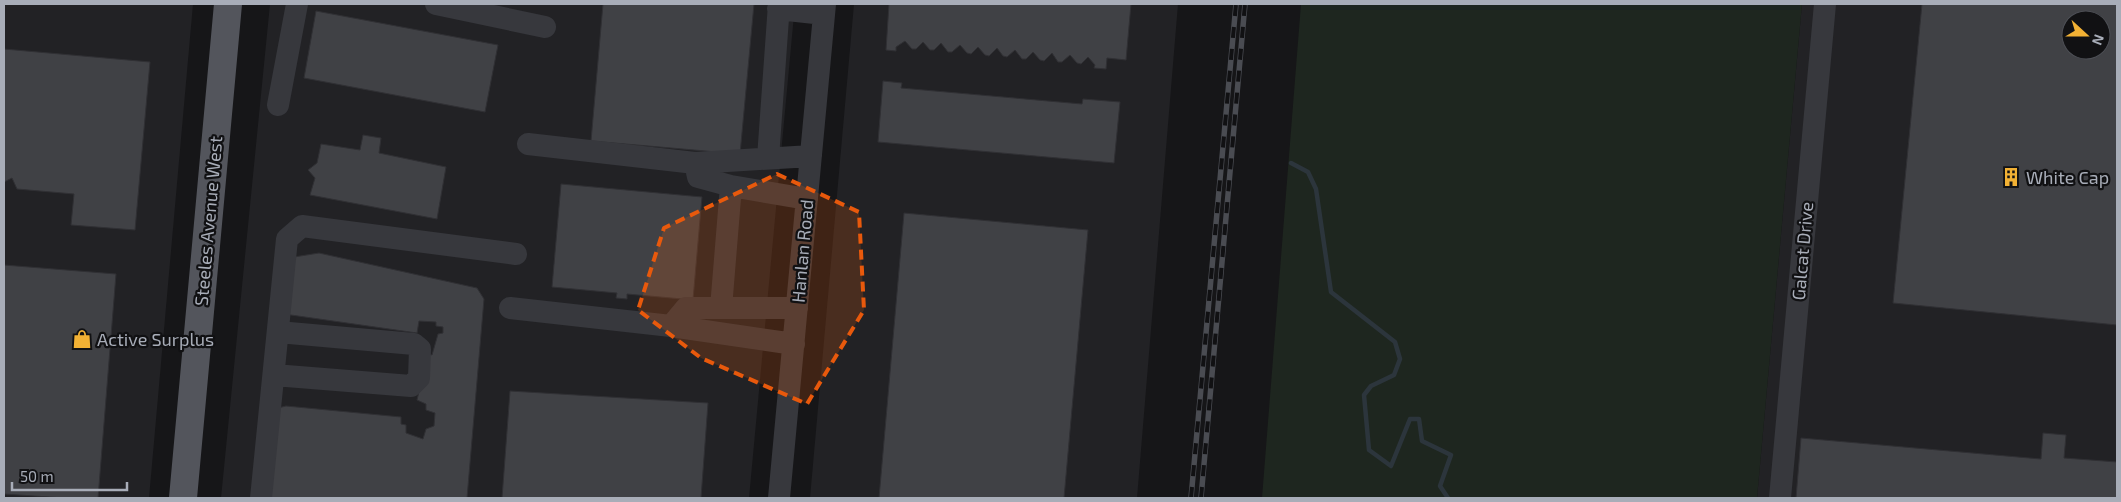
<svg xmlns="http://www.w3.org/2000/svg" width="2121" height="502" viewBox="0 0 2121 502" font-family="'Exo 2',sans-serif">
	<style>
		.built { fill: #222225; fill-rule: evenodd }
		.green { fill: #1e261f }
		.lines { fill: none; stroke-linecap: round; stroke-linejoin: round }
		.stream { stroke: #2c353c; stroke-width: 4.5 }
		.building { fill: #404145; stroke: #303034; fill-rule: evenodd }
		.minor { stroke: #37383d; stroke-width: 22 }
		.major { stroke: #53555c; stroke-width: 28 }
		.rail-casing { stroke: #4a4c52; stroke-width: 5.5 }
		.rail { stroke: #111113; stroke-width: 4; stroke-dasharray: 11; stroke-linecap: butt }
		.marked { fill: #e8590c; fill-opacity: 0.2; stroke: #e8590c; stroke-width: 4; stroke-dasharray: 10 6; stroke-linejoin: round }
		.labels { text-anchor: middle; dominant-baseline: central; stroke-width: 4.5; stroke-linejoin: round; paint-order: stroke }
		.poi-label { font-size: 18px; fill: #a8adb8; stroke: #111113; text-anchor: start }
		.street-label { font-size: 18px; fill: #a8adb8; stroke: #111113 }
	</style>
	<rect width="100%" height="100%" fill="#161618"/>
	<!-- built -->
	<path class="built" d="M4 4H193L149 498H4Z
		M270 4H795L749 498H221Z
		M854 4H1178L1137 498H810Z
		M1802 4H2117V498H1757ZM2071 20H2101V50H2071Z"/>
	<!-- green -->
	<path class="green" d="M1301 4H1802L1757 498H1262Z"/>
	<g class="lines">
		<!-- stream -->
		<path class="stream" d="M1291 163 1308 172 1316 189 1331 292 1395 342 1400 359 1394 375 1371 386 1364 395 1369 450 1391 466 1410 419H1419L1422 441 1451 455 1440 486 1448 498"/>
	</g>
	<!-- building -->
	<path class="building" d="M603 4H754L740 154 591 141Z
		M889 4H1131L1126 60 1107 58 1106 69 1094 68 1095 65 1088 57 1081 64 1077 63 1070 55 1062 62H1058L1052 53 1044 61 1040 60 1033 52 1026 59H1022L1015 50 1007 57 1003 56 997 48 989 56 985 55 978 47 971 54 967 53 960 45 952 52H948L941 43 934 50H930L923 42 916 49H912L905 41 896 47V51L886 50Z
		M1922 4H2117V325L1893 303ZM2071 20H2101V50H2071Z
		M316 11 498 45 485 112 304 78Z
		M4 49 150 62 135 230 71 225 74 194 17 189 12 178 4 182Z
		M883 81 902 83 901 88 1082 104 1083 99 1120 102 1114 163 878 142Z
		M363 135 381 138 379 153 446 167 437 219 310 195 315 178 308 170 317 163 321 144 360 150Z
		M561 184 702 197 693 300 627 294V299L616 298 617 293 552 287Z
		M904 213 1088 230 1064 498H879Z
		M319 253 477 288 484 299 467 498H266L274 409 286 406 401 417V424L406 425V433L423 439 426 429 434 426 435 413 426 410V404L417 400 428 354 432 355 438 334 443 333V327L436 326V322L419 321 417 333 284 314 294 257Z
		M4 265 116 274 98 498H64L4 494Z
		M510 391 708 403 701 498H502Z
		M2043 433 2066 435 2064 458 2117 462V498H1796L1801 438 2041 459Z"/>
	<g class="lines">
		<!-- minor -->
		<path class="minor" d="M436 4 545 27
			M778 9 824 14
			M278 105 297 4
			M528 144 695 163 811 156
			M768 158 779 4
			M695 163 698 177 731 186
			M510 308 671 326 794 344
			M721 308 731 186 807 199
			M671 326 686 308H797
			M274 375 411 386 419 378 420 349 414 344 278 332
			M261 498 287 239 302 226 516 254
			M779 498 825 4
			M1780 498 1825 4"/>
		<!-- major -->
		<path class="major" d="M183 498 228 4"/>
		<!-- rail casing -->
		<g class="rail-casing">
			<path id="rail" d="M1191 498 1236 4
				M1201 498 1245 4"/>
		</g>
		<!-- rail -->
		<use href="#rail" class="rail"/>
	</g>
	<!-- marked area -->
	<path class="marked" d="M777 174 859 212 864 310 807 404 701 358 638 310 664 228Z"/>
	<!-- icons -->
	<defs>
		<g id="building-bare" transform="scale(1.5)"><path d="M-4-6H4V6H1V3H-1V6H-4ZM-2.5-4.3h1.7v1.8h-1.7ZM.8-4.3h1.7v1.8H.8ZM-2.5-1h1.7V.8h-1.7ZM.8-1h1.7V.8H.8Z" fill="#f2b134" stroke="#111113" stroke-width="2.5" paint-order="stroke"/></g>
		<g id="shop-bare" transform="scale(1.5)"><path d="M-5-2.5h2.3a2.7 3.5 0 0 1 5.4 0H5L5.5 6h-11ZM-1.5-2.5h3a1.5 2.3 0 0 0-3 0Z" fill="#f2b134" stroke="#111113" stroke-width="2.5" paint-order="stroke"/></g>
	</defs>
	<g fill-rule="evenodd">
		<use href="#building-bare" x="2011" y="177"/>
		<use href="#shop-bare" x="82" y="339"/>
	</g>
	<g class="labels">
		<!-- poi labels -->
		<g class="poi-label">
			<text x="2026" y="177">White Cap</text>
			<text x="97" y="339">Active Surplus</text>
		</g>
		<!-- street labels -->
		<g class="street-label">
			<text transform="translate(208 221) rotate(-85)">Steeles Avenue West</text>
			<text transform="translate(802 251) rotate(-85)">Hanlan Road</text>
			<text transform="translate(1802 251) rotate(-85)">Galcat Drive</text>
		</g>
	</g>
	<!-- border -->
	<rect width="2121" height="502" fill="none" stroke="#a8adb8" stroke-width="10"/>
	<!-- north arrow -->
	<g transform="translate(2086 35) rotate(111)"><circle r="24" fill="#111113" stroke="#4d4f55"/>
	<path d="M0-4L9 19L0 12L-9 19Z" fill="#f2b134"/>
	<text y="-8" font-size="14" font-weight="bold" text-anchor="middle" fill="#a8adb8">N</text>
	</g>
	<!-- scale -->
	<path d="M12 482v8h115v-8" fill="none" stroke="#a8adb8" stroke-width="2.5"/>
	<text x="20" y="482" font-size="15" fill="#a8adb8" stroke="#111113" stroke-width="4" paint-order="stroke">50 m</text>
</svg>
